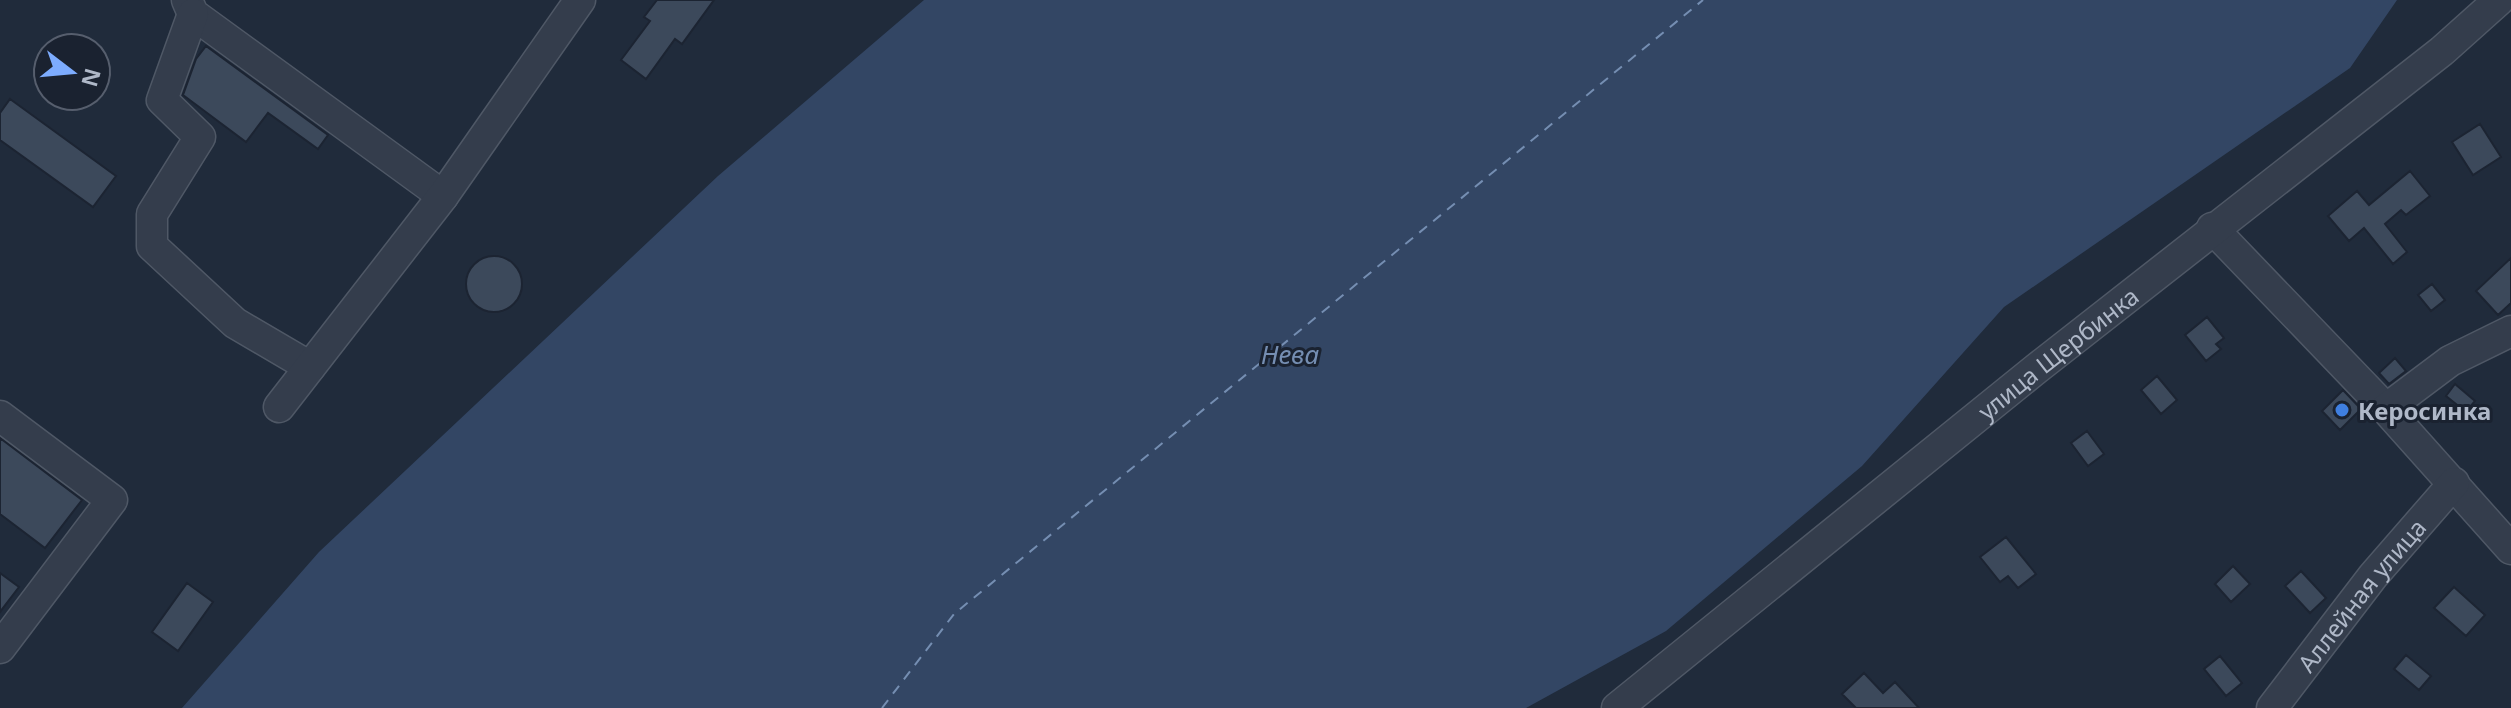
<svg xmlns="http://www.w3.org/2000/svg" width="2511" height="708" viewBox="0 0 2511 708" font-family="'Noto Sans',sans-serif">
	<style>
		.water { fill: #334664 }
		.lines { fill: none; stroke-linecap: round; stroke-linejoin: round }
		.ferry { stroke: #758eb2; stroke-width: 2; stroke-dasharray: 10 8; stroke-linecap: butt }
		.building { fill: #3c495b; stroke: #1c2432; stroke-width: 2 }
		.minor-casing { stroke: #4f5866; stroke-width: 33 }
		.minor { stroke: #343d4c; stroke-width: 30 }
		.shop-dot { fill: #3f7fe0; stroke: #1a2230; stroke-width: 3 }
		.labels { text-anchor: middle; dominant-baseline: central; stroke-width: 6; stroke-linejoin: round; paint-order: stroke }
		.street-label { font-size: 24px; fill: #afb8c8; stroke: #1a2230 }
		.poi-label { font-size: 24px; font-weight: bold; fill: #afb8c8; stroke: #1a2230; text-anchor: start }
		.water-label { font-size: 26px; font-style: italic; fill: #758eb2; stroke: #1a2230 }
	</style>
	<rect width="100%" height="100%" fill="#202b3b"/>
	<!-- water -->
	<path class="water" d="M924 0H2397L2350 68 2004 307 1862 466 1666 631 1526 708H182L319 552 718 176Z"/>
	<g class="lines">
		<!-- ferry -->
		<path class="ferry" d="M882 708 954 614 1703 0"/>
	</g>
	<!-- building -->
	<path class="building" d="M657 0H714L682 44 675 39 646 79 621 60 650 21 644 17Z
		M206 46 328 135 318 149 268 113 246 142 183 95 196 59Z
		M10 99 116 176 93 207 0 140V113Z
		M2480 124 2501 157 2473 175 2452 142Z
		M2410 171 2430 196 2406 215 2401 210 2385 224 2407 252 2393 264 2364 228 2349 241 2328 216 2357 191 2369 205Z
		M466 284a28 28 0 1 1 56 0a28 28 0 1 1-56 0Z
		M2511 258V303L2498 315 2476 291Z
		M2432 284 2445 300 2431 311 2418 295Z
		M2207 317 2224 338 2216 344 2221 349 2206 361 2185 335Z
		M2395 358 2406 371 2389 384 2379 373Z
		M2157 376 2177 400 2161 414 2141 390Z
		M2455 384 2475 401 2466 412 2446 396Z
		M2343 390 2361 409 2340 430 2322 411Z
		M2087 431 2104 454 2088 466 2071 443Z
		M0 438 82 500 45 548 0 514Z
		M2006 537 2036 574 2018 588 2008 576 2000 582 1980 557Z
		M2233 566 2250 584 2231 602 2215 584Z
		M2301 571 2326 598 2310 613 2285 586Z
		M0 573 19 587 0 612Z
		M187 583 213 602 178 651 152 632Z
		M2454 587 2485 615 2466 636 2434 608Z
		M2406 655 2431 676 2419 690 2394 669Z
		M2220 656 2242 683 2226 696 2204 669Z
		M1864 673 1883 693 1895 682 1919 708H1856L1842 694Z"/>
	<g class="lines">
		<!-- minor casing -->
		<g class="minor-casing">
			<g id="minor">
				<path d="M187 0 193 14 443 196"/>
				<path d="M193 14 162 100 200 137 152 214V246L235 323 310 367"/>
				<path d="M2212 228 2386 409 2511 549"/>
				<path d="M279 407 443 196 580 0"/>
				<path d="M2386 409 2450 361 2511 331"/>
				<path d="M0 416 112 500 0 648"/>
				<path id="s1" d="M1617 708 2036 369 2442 51 2499 0"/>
				<path id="s2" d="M2272 708 2373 576 2454 483"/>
			</g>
		</g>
		<!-- minor -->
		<use href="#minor" class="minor"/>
	</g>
	<!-- markers -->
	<circle class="shop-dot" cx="2342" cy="410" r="8"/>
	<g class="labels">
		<!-- street labels -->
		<g class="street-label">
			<text stroke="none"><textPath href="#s1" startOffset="566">улица Щербинка</textPath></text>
			<text stroke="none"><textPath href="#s2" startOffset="144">Аллейная улица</textPath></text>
		</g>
		<!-- poi labels -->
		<g class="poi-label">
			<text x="2358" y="410">Керосинка</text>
		</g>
		<!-- water labels -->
		<g class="water-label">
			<text x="1290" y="354">Нева</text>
		</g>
	</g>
	<!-- north arrow -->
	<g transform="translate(72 72) rotate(106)"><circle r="38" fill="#1a2230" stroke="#565e6d" stroke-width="2"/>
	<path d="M0-6L14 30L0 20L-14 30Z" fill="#7dacfe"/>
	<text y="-12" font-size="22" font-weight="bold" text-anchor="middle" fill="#afb8c8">N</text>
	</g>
</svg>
